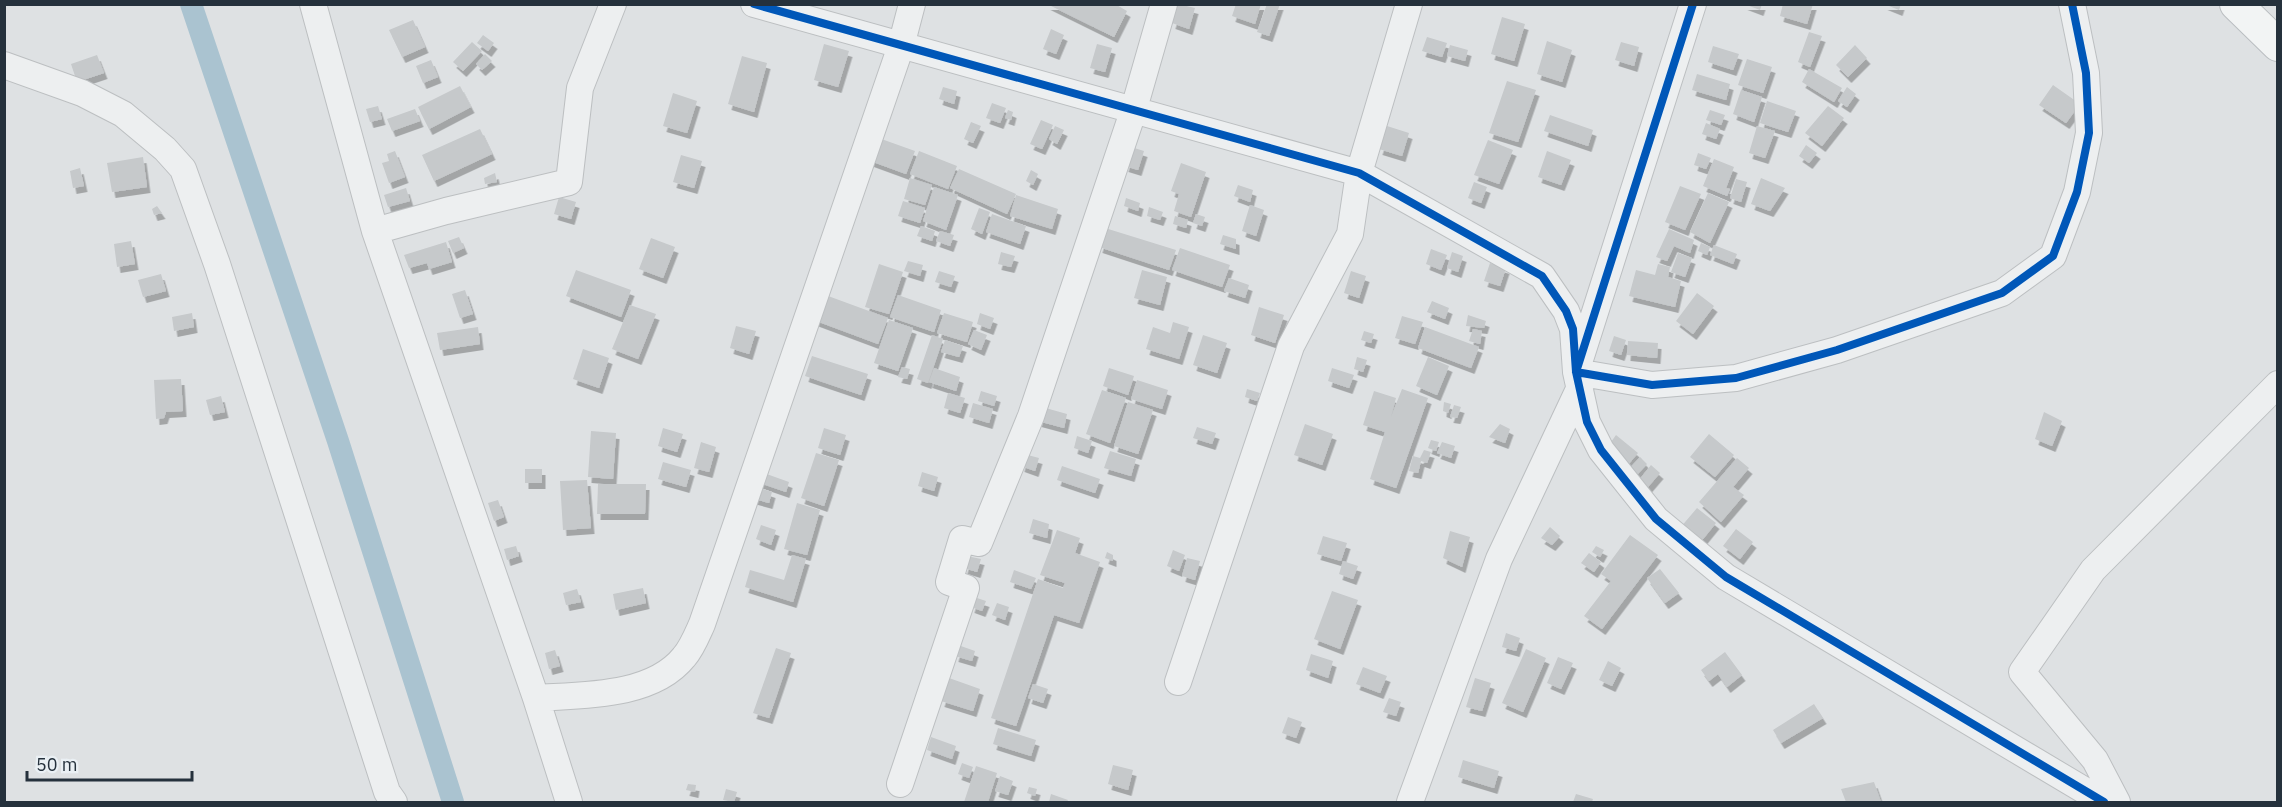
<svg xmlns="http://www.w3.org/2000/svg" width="2282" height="807" viewBox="0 0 2282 807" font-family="'IBM Plex Sans',sans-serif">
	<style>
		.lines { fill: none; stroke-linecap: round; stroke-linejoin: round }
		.canal { stroke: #aac3d0; stroke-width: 22 }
		.building { fill: #c6c9cb; filter: url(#shadow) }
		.minor-casing { stroke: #bcbfc1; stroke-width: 28 }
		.major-casing { stroke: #babec1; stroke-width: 34 }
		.minor { stroke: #edeff0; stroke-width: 26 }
		.major { stroke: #f2f4f4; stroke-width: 32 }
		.cycleway-casing { stroke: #eaf0f4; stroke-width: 11 }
		.cycleway { stroke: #0057b8; stroke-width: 8 }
	</style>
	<defs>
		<filter id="shadow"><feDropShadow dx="3.5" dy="6" stdDeviation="0" flood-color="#0004"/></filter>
	</defs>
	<rect width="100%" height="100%" fill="#dee1e3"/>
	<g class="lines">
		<!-- canal -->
		<path class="canal" d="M191 4 338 441 453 802"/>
	</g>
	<!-- building -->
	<path class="building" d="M1047 4H1115L1127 11 1114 37Z
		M1178 4 1195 8 1189 29 1172 23Z
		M1236 4H1261L1255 24 1232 16Z
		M1267 4H1280L1269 36 1257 32Z
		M1744 4H1762L1760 10Z
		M1783 4H1813L1807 24 1780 16Z
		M1884 4H1901L1899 10Z
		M1502 17 1525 24 1514 61 1491 54Z
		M413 20 425 47 402 57 389 30Z
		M1051 29 1064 35 1056 54 1043 49Z
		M1809 32 1822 36 1810 67 1798 62Z
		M483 35 494 43 488 51 477 43Z
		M1427 37 1447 43 1442 57 1422 51Z
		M1547 41 1572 50 1562 82 1537 74Z
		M472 42 482 51 463 71 453 62Z
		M1621 42 1639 47 1634 66 1615 60Z
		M824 44 849 51 838 87 814 80Z
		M1097 44 1112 48 1105 72 1090 68Z
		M1450 45 1468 50 1465 61 1447 56Z
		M1855 45 1867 58 1848 77 1836 65Z
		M1713 46 1739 54 1733 70 1708 62Z
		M485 54 492 61 482 70 476 64Z
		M97 55 104 73 77 82 71 64Z
		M742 56 767 63 754 112 728 104Z
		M1747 59 1772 67 1763 93 1738 85Z
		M431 60 438 77 423 83 416 66Z
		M1809 69 1842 88 1834 102 1802 82Z
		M1697 74 1730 84 1726 100 1692 90Z
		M1507 81 1536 90 1518 142 1489 133Z
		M2053 85 2080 104 2066 123 2039 105Z
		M460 86 471 107 429 129 418 107Z
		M943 87 957 91 954 104 939 99Z
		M1847 87 1856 94 1847 107 1838 101Z
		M1741 90 1762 97 1754 122 1733 114Z
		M673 93 697 101 687 133 663 126Z
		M1767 101 1796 111 1788 132 1760 123Z
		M992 103 1006 108 1000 123 986 118Z
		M378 106 382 119 370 122 366 109Z
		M1828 106 1844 118 1822 146 1805 133Z
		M415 109 420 121 392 131 387 119Z
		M1008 110 1013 112 1011 120 1005 118Z
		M1710 110 1725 115 1721 125 1706 120Z
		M1550 115 1593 130 1588 146 1544 131Z
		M1041 120 1053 125 1042 149 1030 144Z
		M971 122 981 126 973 143 964 139Z
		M1706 123 1720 129 1716 139 1702 134Z
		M1055 126 1064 130 1057 144 1049 139Z
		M1387 126 1409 133 1402 156 1379 149Z
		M1757 126 1775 131 1765 158 1749 153Z
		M480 129 492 154 434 181 422 155Z
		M873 136 915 151 906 174 865 159Z
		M1488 140 1513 150 1499 184 1474 175Z
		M1806 145 1817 153 1809 163 1799 156Z
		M1131 147 1144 151 1138 170 1125 166Z
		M395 151 405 177 389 183 382 163 389 161 387 154Z
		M919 151 957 166 948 189 910 174Z
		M1547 151 1571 160 1561 185 1538 177Z
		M1698 153 1711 158 1706 169 1694 165Z
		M681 155 702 161 694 188 673 182Z
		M143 157 147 187 112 192 107 163Z
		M1714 159 1734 167 1726 188 1730 189 1727 196 1703 186Z
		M1181 163 1206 172 1191 217 1174 211 1179 194 1171 191Z
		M80 168 84 186 73 188 70 171Z
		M959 169 1016 194 1007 214 950 188Z
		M1031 170 1038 174 1033 185 1026 181Z
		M495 173 497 182 485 184 484 178Z
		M910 178 932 185 925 205 904 199Z
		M1761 178 1785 188 1770 211 1751 204Z
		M1736 179 1747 182 1741 202 1730 198Z
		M1474 182 1487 187 1481 203 1468 198Z
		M1238 185 1253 190 1250 202 1234 196Z
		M1680 186 1701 194 1685 230 1665 222Z
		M934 187 958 195 946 230 923 221Z
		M406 188 410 201 388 207 384 195Z
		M1708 193 1729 202 1710 243 1690 232Z
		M1016 195 1058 209 1052 229 1010 216Z
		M559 197 576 202 571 219 554 214Z
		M1126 198 1140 203 1138 211 1124 206Z
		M903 201 925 208 920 223 898 216Z
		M1250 205 1264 210 1256 236 1242 231Z
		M157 206 162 213 154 215 152 209Z
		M1149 207 1163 212 1160 220 1147 216Z
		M979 208 990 212 982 234 971 229Z
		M992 214 1026 226 1020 244 986 232Z
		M1196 214 1205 217 1202 226 1193 223Z
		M1175 216 1188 220 1186 228 1173 224Z
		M921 226 935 231 932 241 917 236Z
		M1105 228 1176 250 1169 270 1099 247Z
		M1669 229 1694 240 1690 253 1674 246 1667 261 1656 257Z
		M940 231 954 235 950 246 936 241Z
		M1223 235 1236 239V249L1220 244Z
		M459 237 464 248 453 253 448 241Z
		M651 238 675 247 663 278 639 269Z
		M131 241 135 264 117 267 114 244Z
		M446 242 452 262 429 269 427 263 409 268 404 255Z
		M1701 243 1710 247 1707 255 1698 251Z
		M1714 245 1737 254 1733 264 1710 255Z
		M1180 248 1230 265 1222 287 1172 270Z
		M1431 249 1447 255 1441 270 1426 264Z
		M1001 252 1015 256 1011 267 998 264Z
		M1452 252 1463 256 1458 272 1447 268Z
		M1678 253 1692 258 1685 277 1671 272Z
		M908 261 923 265 920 276 904 271Z
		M1490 263 1506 268 1500 286 1484 281Z
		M879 264 903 272 889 314 865 307Z
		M1658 264 1670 267 1668 277 1681 281 1675 307 1629 296 1636 270 1655 275Z
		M576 270 631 290 621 317 566 296Z
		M1142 270 1167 277 1160 305 1134 298Z
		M939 271 955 276 951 287 935 282Z
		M1351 271 1366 276 1359 298 1344 293Z
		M161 274 166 291 143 297 138 280Z
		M1229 278 1249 285 1245 298 1224 291Z
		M465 290 473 314 460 318 452 294Z
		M820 293 888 318 878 344 811 319Z
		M1697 293 1714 306 1693 334 1676 321Z
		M898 295 941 310 934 332 890 317Z
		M1432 301 1449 308 1445 319 1427 312Z
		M630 305 656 314 638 359 612 349Z
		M1259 307 1284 315 1275 343 1251 335Z
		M192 313 194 327 174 331 172 317Z
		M944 313 973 322 967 342 937 333Z
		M980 313 994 318 990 329 977 324Z
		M1468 315 1486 321 1484 328 1466 326Z
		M1402 316 1423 322 1415 344 1395 338Z
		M889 320 913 328 898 371 874 363Z
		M1173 322 1189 327 1179 359 1146 349 1153 327 1170 333Z
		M736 326 756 331 749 354 730 348Z
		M478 327 480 344 440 350 437 333Z
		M1425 327 1479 347 1471 368 1418 348Z
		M1473 329 1482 331 1480 344 1469 341Z
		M974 330 987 335 981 350 968 344Z
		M1364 331 1374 334 1371 343 1361 340Z
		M932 335 943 339 928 383 917 379Z
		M1203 335 1227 343 1217 373 1193 365Z
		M1614 336 1626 340 1621 355 1609 351Z
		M945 340 963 346 959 357 941 352Z
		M1628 341 1658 343 1657 358 1627 355Z
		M583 349 609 358 599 388 573 379Z
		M812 356 868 374 861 395 805 376Z
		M1357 357 1367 360 1363 372 1354 369Z
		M1428 357 1449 366 1437 395 1416 386Z
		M902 367 910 369 907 379 898 377Z
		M934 368 960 377 956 391 929 382Z
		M1109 368 1134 376 1128 395 1103 386Z
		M1332 368 1354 375 1349 388 1328 381Z
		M181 379 183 411 166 412 164 418 156 419 154 380Z
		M1137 380 1168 390 1162 409 1131 399Z
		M1247 389 1260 393 1257 401 1245 397Z
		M1402 389 1428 398 1396 488 1370 479 1385 432 1363 425 1374 391 1396 398 1391 417Z
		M1102 390 1126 398 1110 443 1086 434Z
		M981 391 997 396 994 406 978 401Z
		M948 393 965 398 960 413 944 408Z
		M221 396 225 412 210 415 206 400Z
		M1128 402 1153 410 1138 454 1114 446Z
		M1444 402 1451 404 1448 413 1443 411Z
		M973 403 993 409 989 423 969 417Z
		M1454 405 1461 407 1457 418 1450 417Z
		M1042 407 1067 414 1064 428 1038 421Z
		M2044 412 2062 421 2052 446 2035 439Z
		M1305 424 1333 434 1322 465 1294 455Z
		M1500 424 1510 429 1505 443 1489 437Z
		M1197 427 1216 433 1212 444 1193 438Z
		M663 428 683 434 677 452 658 446Z
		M824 428 846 435 840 455 818 448Z
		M591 431 616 433 613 479 588 477Z
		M1709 434 1734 455 1715 477 1690 457Z
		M1616 435 1638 453 1627 466 1606 449Z
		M1077 436 1092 441 1088 453 1074 448Z
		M1431 440 1439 442 1436 451 1428 448Z
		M701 442 716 447 709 472 694 468Z
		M1442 442 1455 446 1451 458 1437 453Z
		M1424 450 1431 452 1427 463 1421 461 1418 473 1409 471 1413 456 1420 458Z
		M1110 451 1136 459 1131 476 1104 468Z
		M816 453 839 460 824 506 801 498Z
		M1024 454 1039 458 1035 471 1021 466Z
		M1640 457 1647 464 1636 476 1629 469Z
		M1737 458 1749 468 1733 487 1744 495 1721 522 1699 502Z
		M663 462 691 470 686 487 658 479Z
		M1651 465 1660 473 1648 487 1639 480Z
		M1062 466 1100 479 1095 493 1057 480Z
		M525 469H542V483H525Z
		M761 472 789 482 786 492 757 482Z
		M922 472 938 477 934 491 918 486Z
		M587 480 591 528 563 530 560 481Z
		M598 484H646L645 514H597Z
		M754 486 772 492 769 503 751 498Z
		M498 500 504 517 494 521 488 503Z
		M797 503 820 510 807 555 784 549Z
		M1697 508 1716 523 1699 544 1680 528Z
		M1033 519 1049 524 1047 538 1029 533Z
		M761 525 776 530 771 545 756 539Z
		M1550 527 1560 536 1552 545 1541 538Z
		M1736 529 1753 542 1740 559 1723 546Z
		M1057 530 1080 538 1075 553 1100 562 1079 623 1054 615 1016 726 991 718 1038 579 1063 588 1065 583 1040 575Z
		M1450 531 1470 537 1462 567 1443 558Z
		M1630 535 1658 555 1602 629 1584 616 1611 581 1601 574Z
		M1323 536 1347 543 1341 561 1317 554Z
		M516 546 519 556 507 560 504 549Z
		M1596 546 1604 550 1600 557 1592 552Z
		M1173 550 1185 555 1179 571 1167 566Z
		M1107 552 1113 555V561L1105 558Z
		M1589 553 1601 562 1594 572 1581 563Z
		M792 555 806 559 793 602 745 587 750 570 784 580Z
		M967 556 981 559 977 572 964 568Z
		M1187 558 1200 561 1195 580 1182 576Z
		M1343 561 1358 566 1353 579 1339 574Z
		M1660 569 1679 593 1665 603 1647 578Z
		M1014 570 1036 578 1031 589 1010 582Z
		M643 588 646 603 616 610 613 594Z
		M577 589 581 602 566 605 563 593Z
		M1332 591 1358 600 1340 649 1314 639Z
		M974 597 986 601 982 611 971 607Z
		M997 603 1009 607 1005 620 992 615Z
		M1506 633 1520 638 1516 651 1502 647Z
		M958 645 975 651 972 661 955 656Z
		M776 648 791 653 769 718 753 713Z
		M1526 649 1546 658 1523 712 1502 703Z
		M555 650 560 666 549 669 545 653Z
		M1725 652 1742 675 1727 687 1718 674 1709 681 1701 670Z
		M1311 654 1333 661 1328 678 1306 670Z
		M1558 657 1573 663 1561 689 1547 683Z
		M1608 661 1621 668 1612 686 1599 680Z
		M1363 667 1387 676 1380 693 1356 684Z
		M949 678 980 689 973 711 941 701Z
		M1475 678 1491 683 1482 711 1466 707Z
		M1033 684 1048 689 1043 703 1028 698Z
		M1389 698 1401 702 1396 716 1383 712Z
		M1814 704 1823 718 1781 743 1773 730Z
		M1288 717 1302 722 1296 738 1282 733Z
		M998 728 1036 740 1031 756 993 744Z
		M931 737 956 746 952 759 927 750Z
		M1463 760 1499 771 1494 788 1458 777Z
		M962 763 973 767 969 778 958 774Z
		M1113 765 1133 770 1128 790 1108 784Z
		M976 766 997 773 988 802H964Z
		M1000 776 1013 781 1008 795 995 791Z
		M1874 782 1881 802H1846L1841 789Z
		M688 784 696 785 695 792 686 790Z
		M1029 787 1037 789 1035 796 1027 793Z
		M726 789 737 792 734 802 723 800Z
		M1051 794 1068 800 1067 802H1049Z
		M1576 794 1593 799 1592 802H1573Z"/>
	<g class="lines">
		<!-- minor casing -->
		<g class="minor-casing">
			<path id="minor" d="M313 4 375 231 536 698 569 802
				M754 4 1359 173 1542 276 1566 311 1573 329 1576 372 1587 422 1601 450 1656 519 1726 577 2104 802
				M1693 4 1576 372 1652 385 1736 378 1837 350 2002 293 2053 256 2077 192 2089 133 2086 73 2072 4
				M4 65 82 93 123 114 165 149 183 169 217 264 387 792 394 802
				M375 231 446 211 569 182 580 88 613 4
				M1178 682 1291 346 1350 234 1359 173 1409 4
				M536 698C583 695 652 697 684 657 692 648 697 635 702 624L901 46 912 4
				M900 784 966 588 949 582 962 539 979 543 1031 416 1133 112 1164 4
				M1410 802 1499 559 1580 387
				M2117 802 2095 760 2022 672 2093 570 2278 384"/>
		</g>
		<!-- major casing -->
		<g class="major-casing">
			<path id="major" d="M2236 4 2278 45"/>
		</g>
		<!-- minor -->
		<use href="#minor" class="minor"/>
		<!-- major -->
		<use href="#major" class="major"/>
		<!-- cycleway casing -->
		<g class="cycleway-casing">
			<path id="cycleway" d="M754 4 1359 173 1542 276 1566 311 1573 329 1576 372 1587 422 1601 450 1656 519 1726 577 2104 802
				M1693 4 1576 372 1652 385 1736 378 1837 350 2002 293 2053 256 2077 192 2089 133 2086 73 2072 4"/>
		</g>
		<!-- cycleway -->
		<use href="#cycleway" class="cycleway"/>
	</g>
	<!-- border -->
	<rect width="2282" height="807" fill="none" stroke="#25313c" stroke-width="12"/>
	<!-- scale -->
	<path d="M27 771v9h165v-9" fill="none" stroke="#25313c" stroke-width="3"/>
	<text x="36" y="771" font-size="18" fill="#25313c" stroke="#eaf0f4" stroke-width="4.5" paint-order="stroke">50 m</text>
</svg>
